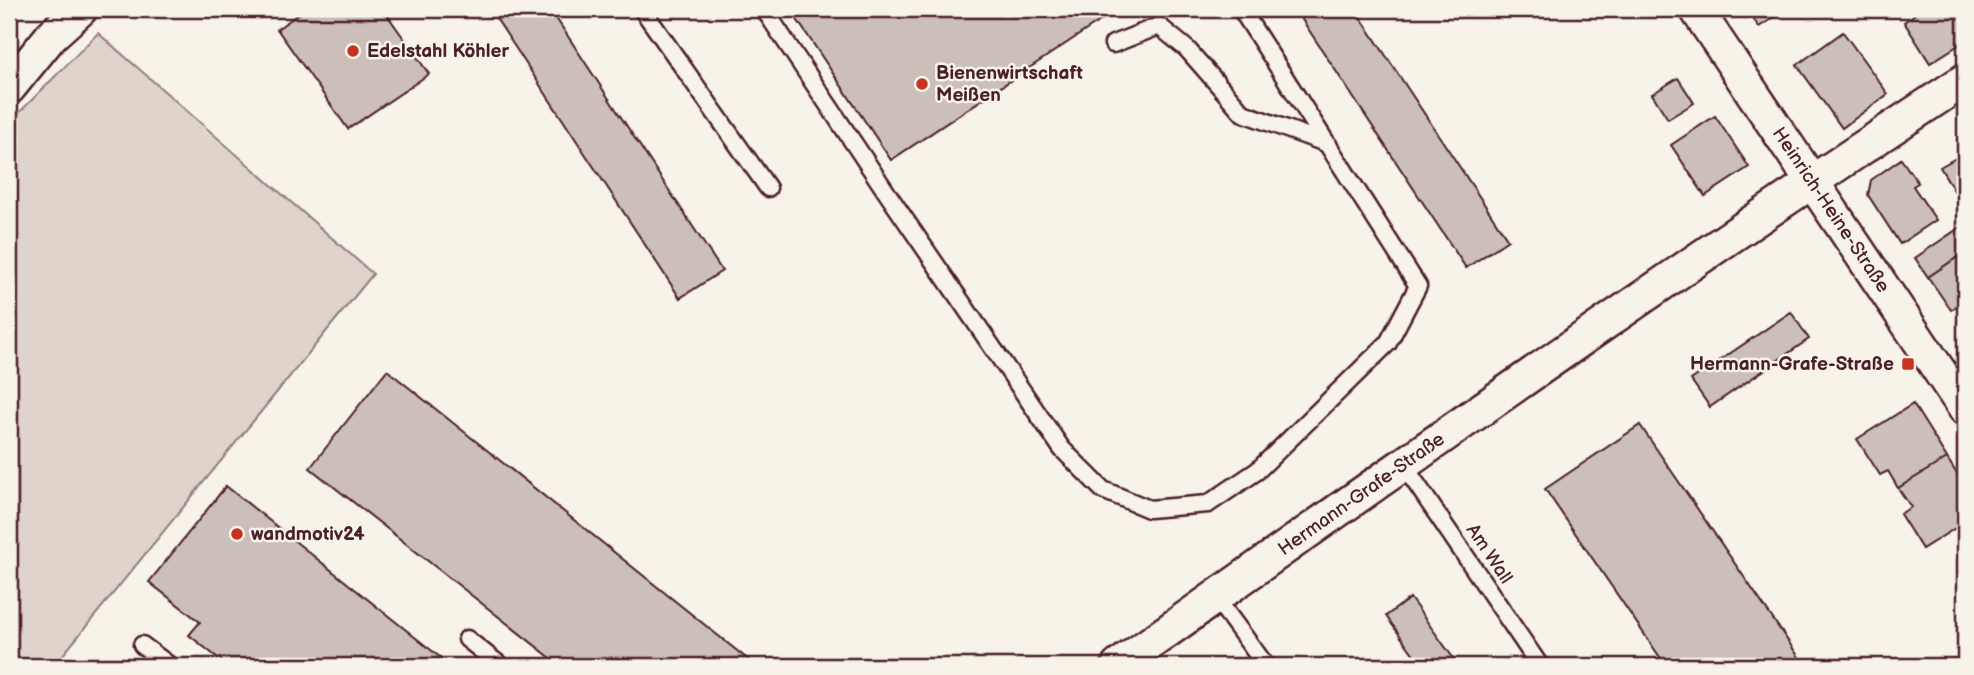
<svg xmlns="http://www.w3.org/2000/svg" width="1974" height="675" viewBox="0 0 1974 675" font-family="'Balsamiq Sans',sans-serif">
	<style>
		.green { fill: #ded4cc; stroke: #947a7c; stroke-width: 2 }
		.building { fill: #ccbfb9; stroke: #4a1f2b; stroke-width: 2 }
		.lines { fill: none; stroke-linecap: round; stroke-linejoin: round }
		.service-casing { stroke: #4a1f2b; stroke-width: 21 }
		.minor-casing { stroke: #4a1f2b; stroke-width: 37 }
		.service { stroke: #f7f3e8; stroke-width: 16 }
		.minor { stroke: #f7f3e8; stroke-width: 32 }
		.poi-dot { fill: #c8321e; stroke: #f7f3e8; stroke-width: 2.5 }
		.labels { text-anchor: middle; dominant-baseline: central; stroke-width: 5; stroke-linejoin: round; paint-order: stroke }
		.poi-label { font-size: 19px; font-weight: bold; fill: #4a1f2b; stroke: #f7f3e8; text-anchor: start }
		.street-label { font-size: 19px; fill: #4a1f2b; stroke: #f7f3e8 }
	</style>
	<rect width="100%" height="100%" fill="#f7f3e8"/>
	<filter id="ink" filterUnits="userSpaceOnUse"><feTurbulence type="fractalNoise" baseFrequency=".0143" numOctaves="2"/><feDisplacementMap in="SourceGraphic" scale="14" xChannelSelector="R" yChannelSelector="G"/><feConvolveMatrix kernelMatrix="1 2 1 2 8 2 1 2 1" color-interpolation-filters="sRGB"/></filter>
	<g filter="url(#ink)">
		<!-- green -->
		<path class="green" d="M98 33 373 274 54 666H9V123Z"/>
		<!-- building -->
		<path class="building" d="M306 9H383L429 74 348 129 277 29Z
			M490 9H550L722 271 680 298Z
			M790 9H1118L891 160Z
			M1295 9H1355L1508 240 1466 268Z
			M1746 9H1787L1759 27Z
			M1912 9H1965V41L1930 63 1904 22 1915 14Z
			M1843 32 1888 94 1842 128 1797 65Z
			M1678 78 1694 103 1668 119 1652 94Z
			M1715 116 1749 167 1705 196 1671 145Z
			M1965 153V200L1961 202 1940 167Z
			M1901 159 1918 183 1913 186 1936 220 1900 244 1868 195 1871 180Z
			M1965 224V252L1928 277 1915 258Z
			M1965 252V301L1951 310 1928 277Z
			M1791 312 1809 339 1710 407 1691 380Z
			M387 370 756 666H561L310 468Z
			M1913 404 1947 458 1898 488 1888 471 1880 475 1857 439Z
			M1640 425 1805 666H1666L1545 489Z
			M1947 458 1965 487V522L1922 549 1900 514 1911 507 1898 488Z
			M226 486 451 666H228L189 635 200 622 149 582Z
			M1410 598 1459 666H1422L1386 616Z"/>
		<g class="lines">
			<!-- service casing -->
			<g class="service-casing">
				<path id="service" d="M642 9 768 188
					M764 9 889 196 1062 449 1103 490 1149 509 1208 504 1257 471 1388 343 1418 286 1241 9
					M1113 44 1159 26 1187 49 1243 113 1328 144
					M1403 464 1540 666
					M1215 597 1266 666
					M467 639 501 666
					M142 645 170 666"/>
			</g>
			<!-- minor casing -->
			<g class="minor-casing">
				<g id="minor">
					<path id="s1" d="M1696 9 1965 409"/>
					<path d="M9 88 52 35 81 9"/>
					<path id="s2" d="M1118 666C1398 468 1678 268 1965 80"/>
				</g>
			</g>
			<!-- service -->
			<use href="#service" class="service"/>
			<!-- minor -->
			<use href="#minor" class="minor"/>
		</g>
	</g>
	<!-- markers -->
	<g class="poi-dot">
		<circle cx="353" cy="51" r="7"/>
		<circle cx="922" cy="84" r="7"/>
		<rect x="1901" y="357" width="14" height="14" rx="3.5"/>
		<circle cx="237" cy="534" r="7"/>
	</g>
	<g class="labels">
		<!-- poi labels -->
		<g class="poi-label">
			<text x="367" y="51">Edelstahl Köhler</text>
			<text x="936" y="73">Bienenwirtschaft<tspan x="936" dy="22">Meißen</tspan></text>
			<text x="1894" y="364" text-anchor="end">Hermann-Grafe-Straße</text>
			<text x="251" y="534">wandmotiv24</text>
		</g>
		<!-- street labels -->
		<g class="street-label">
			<text stroke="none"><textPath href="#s1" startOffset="242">Heinrich-Heine-Straße</textPath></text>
			<text stroke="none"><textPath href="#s2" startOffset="298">Hermann-Grafe-Straße</textPath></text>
			<text transform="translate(1489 554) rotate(56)">Am Wall</text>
		</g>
	</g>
	<!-- margin -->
	<rect width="1974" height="675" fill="none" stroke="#f7f3e8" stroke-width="35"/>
	<rect x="18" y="18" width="1939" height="640" fill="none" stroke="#4a1f2b" stroke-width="2.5" filter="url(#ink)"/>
</svg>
